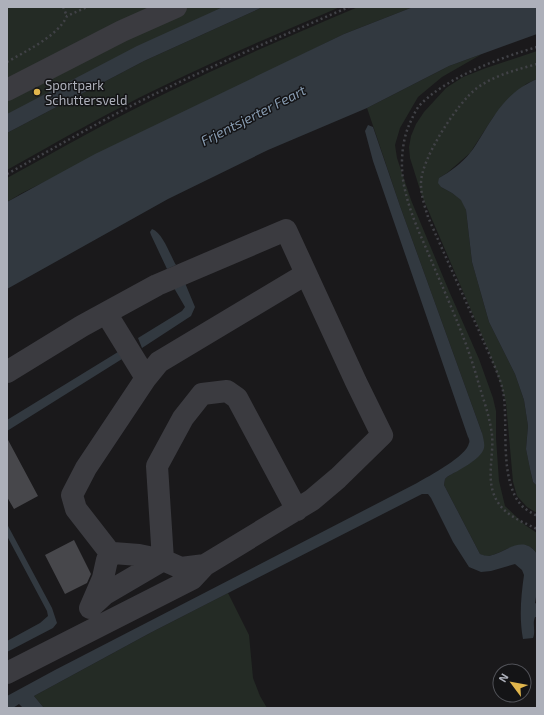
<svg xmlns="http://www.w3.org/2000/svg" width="544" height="715" viewBox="0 0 544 715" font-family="'Exo 2',sans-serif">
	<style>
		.green { fill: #242b25 }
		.water { fill: #323940 }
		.building { fill: #47474b }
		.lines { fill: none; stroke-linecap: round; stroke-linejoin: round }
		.path { stroke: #414247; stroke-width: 2.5; stroke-dasharray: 2 3; stroke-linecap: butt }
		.minor { stroke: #3b3b40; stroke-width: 22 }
		.poi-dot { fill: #e1b64c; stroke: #141416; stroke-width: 1.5 }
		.labels { text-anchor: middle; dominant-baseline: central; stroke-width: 3; stroke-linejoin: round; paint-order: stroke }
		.poi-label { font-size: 13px; fill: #adb0ba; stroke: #141416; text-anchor: start }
		.water-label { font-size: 14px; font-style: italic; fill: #889cb1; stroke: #141416 }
	</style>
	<rect width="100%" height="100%" fill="#1a191b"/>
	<!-- green -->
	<path class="green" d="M7 7H242L7 124Z
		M263 7H340C279 33 218 59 159 88 107 113 57 142 7 170V133L144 61Z
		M358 7H413L344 34 22 193 7 202V178C58 150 109 121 162 95 226 63 292 35 358 7Z
		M537 51V79L526 84 494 116 470 153 447 173 439 178 441 187 452 193 462 200 466 210 472 262 489 322 515 374 524 400 528 426 526 449 530 469 533 482 537 486V513L527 507 517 496 513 482 506 403 500 382 489 352 422 196 410 158 409 147 411 136 416 124 424 112 446 88 463 77 486 68Z
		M482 54 442 77 418 97 400 128 395 145 397 158 411 200 449 291 479 359 493 398 496 411V438L499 481 505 506 525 525 537 533V554C524 534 505 553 489 556 486 557 483 555 480 554L444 485 445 479 447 477 473 461 482 433 400 206 367 108 449 66Z
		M228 593 249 635 253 678 260 696 267 708H44L34 696 150 633Z"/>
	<!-- water -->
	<path class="water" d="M223 7H263L144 61 7 133V114L137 46Z
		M413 7H537V34L449 66 367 108 268 150 168 199 7 289V202L95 154 344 34Z
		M537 79V486L533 482 530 469 526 449 528 426 524 400 515 374 489 322 472 262 466 210 461 200 452 193 441 187 438 183 439 178C450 172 462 163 470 153 475 147 478 141 482 135 498 109 509 91 537 79Z
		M368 125 373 127 400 206 482 433C483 437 485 444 484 448 481 460 457 471 447 477L445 479 444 485 480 554C483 555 486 556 489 556 505 553 523 533 537 554V591L535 603 537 604V617H535C532 624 536 631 533 638L523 639C519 618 521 596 524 575L522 570 515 564 491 571 481 572 469 567 453 542 431 498 428 494H422L150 633 34 696 44 708H23L19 704 13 708H7V696L55 670 417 483C429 476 467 456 469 443 470 442 469 438 468 437L373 161 365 131Z
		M152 229C163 233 170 255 176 265L167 269 151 235 150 232Z
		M185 283 195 307 191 316 142 348 138 338 182 311 185 307 174 288Z
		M118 352 122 359 7 431V420Z
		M7 524 52 608 57 623 53 628 7 652V641L40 623 48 616 47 611 7 536Z"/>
	<!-- building -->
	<path class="building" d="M7 438 38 496 14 509 7 497Z
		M74 540 91 574 87 583 65 594 45 555Z"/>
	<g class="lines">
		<!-- path -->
		<path class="path" d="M63 7 67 16
			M537 47C500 58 446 77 419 106 415 111 412 119 409 125 401 144 400 170 405 190 410 213 420 234 429 255 447 298 467 340 479 385 484 401 490 418 492 435 494 455 486 478 495 497 503 515 521 521 537 529
			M7 62C26 51 58 36 67 16L87 7
			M537 64C516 70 495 75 477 88 458 102 420 160 421 184 421 196 425 207 428 217 446 258 465 299 483 340 489 354 500 376 503 391 509 423 498 480 522 506 526 510 532 513 537 516
			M7 174C58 146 109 116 161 91 223 61 286 34 349 7"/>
		<!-- minor -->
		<path class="minor" d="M7 90 122 31 176 7
			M106 313 146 378
			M7 372 82 326 157 285 286 230 356 382 382 435 338 478 312 500 205 565 192 579 7 673
			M111 554 76 509 72 495 86 468 146 378 159 362 306 274
			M163 560 157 466 183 418 202 394 227 391 237 398 297 510
			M92 606 105 594 163 560
			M90 608 103 578 107 560 113 553 139 555 163 560 181 568 205 565"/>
	</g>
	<!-- markers -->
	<circle class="poi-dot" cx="37" cy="92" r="4"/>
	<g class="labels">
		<!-- poi labels -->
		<g class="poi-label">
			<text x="45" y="85">Sportpark<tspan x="45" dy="15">Schuttersveld</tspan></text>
		</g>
		<!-- water labels -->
		<g class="water-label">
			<text transform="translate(253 115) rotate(-27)">Frjentsjerter Feart</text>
		</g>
	</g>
	<!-- border -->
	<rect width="544" height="715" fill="none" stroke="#adb0ba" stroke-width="16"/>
	<!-- north arrow -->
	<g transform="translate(512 683) rotate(302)"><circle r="19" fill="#141416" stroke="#515258"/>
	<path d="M0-3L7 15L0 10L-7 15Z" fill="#e1b64c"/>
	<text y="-6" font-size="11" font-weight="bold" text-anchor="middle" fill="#adb0ba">N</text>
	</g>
</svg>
